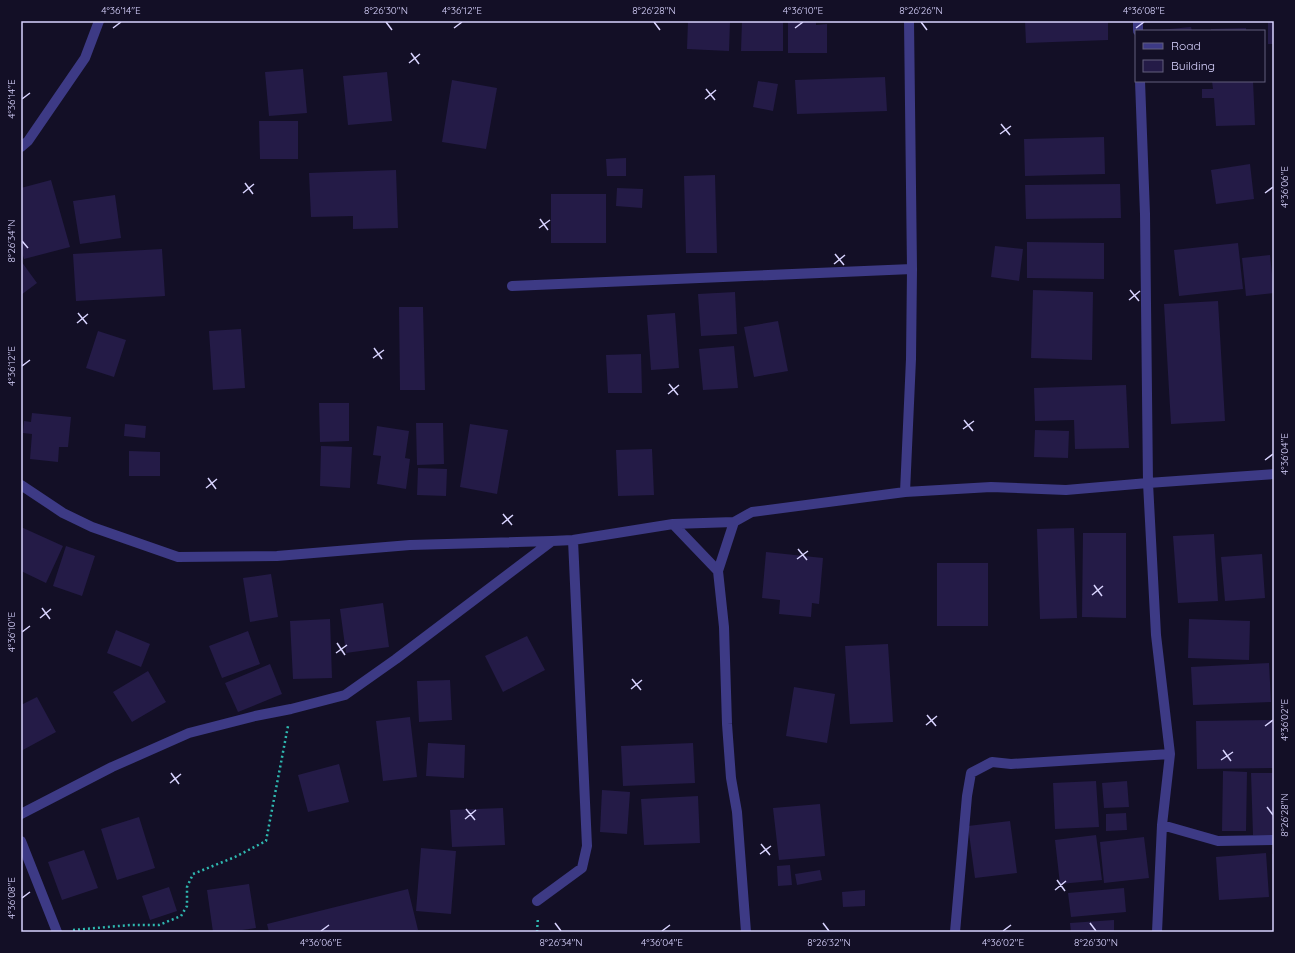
<svg xmlns="http://www.w3.org/2000/svg" width="1295" height="953" viewBox="0 0 1295 953" font-family="Quicksand,sans-serif">
	<style>
		.building { fill: #241b47 }
		.lines { fill: none; stroke-linecap: round; stroke-linejoin: round }
		.path { stroke: #2fb8b0; stroke-width: 2.5; stroke-dasharray: 2 3; stroke-linecap: butt }
		.minor { stroke: #3d3a85; stroke-width: 10 }
		.ticks { fill: none; stroke: #d9d4ff; stroke-width: 1.5 }
		.neatline { fill: none; stroke: #d9d4ff; stroke-width: 1.5 }
		.ticks-label { font-size: 10px; text-anchor: middle; fill: #d9d4ff }
	</style>
	<rect width="100%" height="100%" fill="#130f26"/>
	<!-- building -->
	<path class="building" d="M688 21H730L729 51 687 49Z
		M742 21H783V51H741Z
		M788 21H816V25L827 24V53H788Z
		M1025 21H1108V40L1026 43Z
		M1268 21H1274V44H1268Z
		M1191 27 1192 31H1159V30Z
		M1246 28V31H1211V29Z
		M303 69 307 113 269 116 265 72Z
		M387 72 392 121 348 125 343 76Z
		M885 77 887 111 797 114 795 80Z
		M452 80 497 88 486 149 442 142Z
		M758 81 778 84 773 111 753 107Z
		M1212 81H1253L1255 125 1216 126 1214 98H1202V89H1213Z
		M259 121H298V159H260Z
		M1104 137 1105 174 1025 176 1024 139Z
		M626 158V176H607L606 159Z
		M1250 164 1254 199 1216 204 1211 170Z
		M396 170 398 228 353 229V216L311 217 309 173Z
		M715 175 717 253H686L684 176Z
		M51 180 70 247 24 259 21 250V188Z
		M1120 184 1121 218 1026 219 1025 185Z
		M617 188 643 189 642 208 616 206Z
		M1272 192H1274V203H1273Z
		M551 194H606V243H551Z
		M115 195 121 238 80 244 73 201Z
		M1027 242 1104 243V279L1027 278Z
		M1238 243 1243 289 1179 296 1174 250Z
		M995 246 1023 249 1019 281 991 277Z
		M162 249 165 296 76 301 73 254Z
		M1270 255 1274 293 1246 296 1242 258Z
		M21 261 37 283 21 295Z
		M1033 290 1093 292 1092 360 1031 358Z
		M735 292 737 334 701 336 698 294Z
		M1218 301 1225 421 1171 424 1164 304Z
		M399 307H423L425 390H400Z
		M675 313 679 368 651 370 647 315Z
		M778 321 788 371 754 377 744 327Z
		M241 329 245 388 213 390 209 331Z
		M98 331 126 340 114 377 86 368Z
		M734 346 738 388 703 390 699 349Z
		M641 354 642 393H608L606 355Z
		M1126 385 1129 448 1075 449 1074 420 1035 421 1034 388Z
		M319 403H349V441L320 442Z
		M32 413 71 417 68 447H59L58 462 30 459 32 434 23 433 24 421 31 422Z
		M416 423H443L444 464 417 465Z
		M125 424 146 426 145 438 124 436Z
		M470 424 508 430 497 494 460 487Z
		M377 426 409 431 405 458 410 459 406 489 377 484 381 456 373 455Z
		M1035 430 1069 431 1068 458 1034 457Z
		M321 446 352 447 350 488 320 486Z
		M652 449 654 495 618 496 616 450Z
		M129 451 160 452V476H129Z
		M418 468 447 469 446 496 417 495Z
		M21 527 63 546 46 583 21 571Z
		M1074 528 1077 618 1040 619 1037 529Z
		M1083 533H1126V618L1082 617Z
		M1214 534 1218 601 1178 603 1173 536Z
		M66 546 95 556 82 596 53 586Z
		M766 552 823 558 819 604 812 603 811 617 779 614 780 600 762 598Z
		M1262 554 1265 598 1225 601 1221 557Z
		M937 563H988V626H937Z
		M271 574 278 617 250 622 243 578Z
		M383 603 389 647 346 653 340 609Z
		M330 619 332 678 293 679 290 621Z
		M1189 619 1250 621 1249 660 1188 658Z
		M116 630 150 644 141 667 107 653Z
		M248 631 260 664 222 678 209 646Z
		M527 636 545 670 503 692 485 656Z
		M888 644 893 722 850 724 845 646Z
		M1269 663 1271 702 1193 705 1191 667Z
		M270 664 282 694 238 712 225 683Z
		M148 671 166 702 132 722 113 692Z
		M450 680 452 720 419 722 417 681Z
		M794 687 835 694 827 743 786 736Z
		M37 697 56 732 21 751V705Z
		M410 717 417 777 383 781 376 721Z
		M1274 720V768L1197 769 1196 721Z
		M428 743 465 745 464 778 426 776Z
		M693 743 695 783 623 786 621 746Z
		M339 764 349 802 308 812 298 775Z
		M1223 771 1247 772 1246 831H1222Z
		M1251 773H1274V835H1253Z
		M1096 781 1099 827 1055 829 1053 783Z
		M1127 781 1129 807 1104 808 1102 783Z
		M602 790 630 792 627 834 600 832Z
		M698 796 700 843 644 845 641 799Z
		M820 804 825 856 779 860 773 808Z
		M503 808 505 845 452 847 450 810Z
		M1126 813 1127 830 1106 831V814Z
		M139 817 155 868 117 880 101 829Z
		M1010 821 1017 873 975 878 968 826Z
		M1096 835 1102 880 1060 884 1055 840Z
		M1144 837 1149 878 1104 883 1100 842Z
		M421 848 456 851 451 914 416 911Z
		M84 850 98 888 62 900 48 862Z
		M1266 853 1269 897 1219 900 1216 857Z
		M1272 854H1274V875H1273Z
		M790 865 792 885 778 886 777 866Z
		M820 870 822 880 797 885 795 874Z
		M249 884 256 928 229 932H213L207 890Z
		M169 887 177 911 150 920 142 896Z
		M1124 888 1126 912 1071 917 1068 893Z
		M408 889 418 930 412 932H269L267 924Z
		M865 890V906L843 907 842 892Z
		M1114 920V932H1071L1070 923Z"/>
	<g class="lines">
		<!-- path -->
		<path class="path" d="M73 930 130 925H159L181 916 187 906V887L193 874 235 857 266 841 288 726
			M537 932 538 917"/>
		<!-- minor -->
		<path class="minor" d="M1138 21V31
			M1140 81 1145 214 1148 483 1156 635 1170 754 1162 825 1157 932
			M21 147 28 141 85 58 99 21
			M512 286 912 269
			M21 485 63 513 92 527 178 557 277 556 410 545 552 541 573 540 673 524 734 522 752 512 905 492 991 487 1066 490 1148 483 1274 474
			M905 492 911 359 912 269 909 21
			M734 522 718 571 724 627 727 724 731 778 737 812 746 932
			M673 524 718 571
			M21 814 112 767 189 733 255 716 291 709 345 695 396 659 552 541
			M1162 825 1218 841 1274 840
			M21 841 57 932
			M537 901 582 868 587 846 573 540
			M955 932 967 796 971 773 992 762 1011 764 1170 754"/>
	</g>
	<!-- ticks -->
	<path class="ticks" d="M386 22 392 30M654 22 660 30M921 22 927 30M113 28 121 22M454 28 462 22M795 28 803 22M1136 28 1144 22M411 53 419 64M409 63 420 54M706 89 715 100M22 99 30 93M705 99 716 90M1001 124 1010 135M1000 134 1011 126M245 183 253 194M243 193 254 184M1265 193 1273 187M540 219 548 230M539 228 550 220M22 241 28 248M835 254 844 265M834 264 845 255M1130 290 1139 301M1129 300 1140 291M78 313 87 324M77 323 88 314M374 348 382 359M373 358 384 350M22 366 30 360M669 384 678 395M668 394 679 385M964 420 973 431M963 429 974 421M1265 460 1273 454M208 478 216 489M206 488 217 479M503 514 512 525M502 524 513 515M798 549 807 560M797 559 808 551M1094 585 1102 596M1092 595 1103 586M42 608 50 619M40 618 51 609M22 632 30 626M337 643 345 655M336 653 347 645M632 679 641 690M631 689 642 680M927 715 936 726M926 725 937 716M1265 726 1273 720M1223 750 1231 761M1221 760 1233 752M171 773 179 784M170 783 181 774M1267 807 1273 815M466 809 475 820M465 819 476 810M761 844 770 855M760 854 771 846M1057 880 1065 891M1055 890 1066 881M22 898 30 892M555 923 561 931M823 923 829 931M1090 923 1096 931M321 931 329 925M662 931 670 925M1003 931 1011 925"/>
	<!-- border -->
	<rect width="1295" height="953" fill="none" stroke="#130f26" stroke-width="44"/>
	<!-- legend -->
	<rect x="1135" y="30" width="130" height="52" fill="#130f26" stroke="#625e7d"/>
	<rect x="1143" y="43" width="20" height="6" fill="#3d3a85" stroke="#625e7d"/>
	<text x="1171" y="50" font-size="12" fill="#d9d4ff">Road</text>
	<rect x="1143" y="60" width="20" height="12" fill="#241b47" stroke="#625e7d"/>
	<text x="1171" y="70" font-size="12" fill="#d9d4ff">Building</text>
	<rect x="22" y="22" width="1251" height="909" class="neatline"/>
	<g class="ticks-label">
		<text x="121" y="14">4°36'14"E</text>
		<text x="386" y="14">8°26'30"N</text>
		<text x="462" y="14">4°36'12"E</text>
		<text x="654" y="14">8°26'28"N</text>
		<text x="803" y="14">4°36'10"E</text>
		<text x="921" y="14">8°26'26"N</text>
		<text x="1144" y="14">4°36'08"E</text>
		<text transform="translate(11 99) rotate(-90)" y="4">4°36'14"E</text>
		<text transform="translate(1284 187) rotate(-90)" y="4">4°36'06"E</text>
		<text transform="translate(11 241) rotate(-90)" y="4">8°26'34"N</text>
		<text transform="translate(11 366) rotate(-90)" y="4">4°36'12"E</text>
		<text transform="translate(1284 454) rotate(-90)" y="4">4°36'04"E</text>
		<text transform="translate(11 632) rotate(-90)" y="4">4°36'10"E</text>
		<text transform="translate(1284 720) rotate(-90)" y="4">4°36'02"E</text>
		<text transform="translate(1284 815) rotate(-90)" y="4">8°26'28"N</text>
		<text transform="translate(11 898) rotate(-90)" y="4">4°36'08"E</text>
		<text x="321" y="946">4°36'06"E</text>
		<text x="561" y="946">8°26'34"N</text>
		<text x="662" y="946">4°36'04"E</text>
		<text x="829" y="946">8°26'32"N</text>
		<text x="1003" y="946">4°36'02"E</text>
		<text x="1096" y="946">8°26'30"N</text>
	</g>
</svg>
